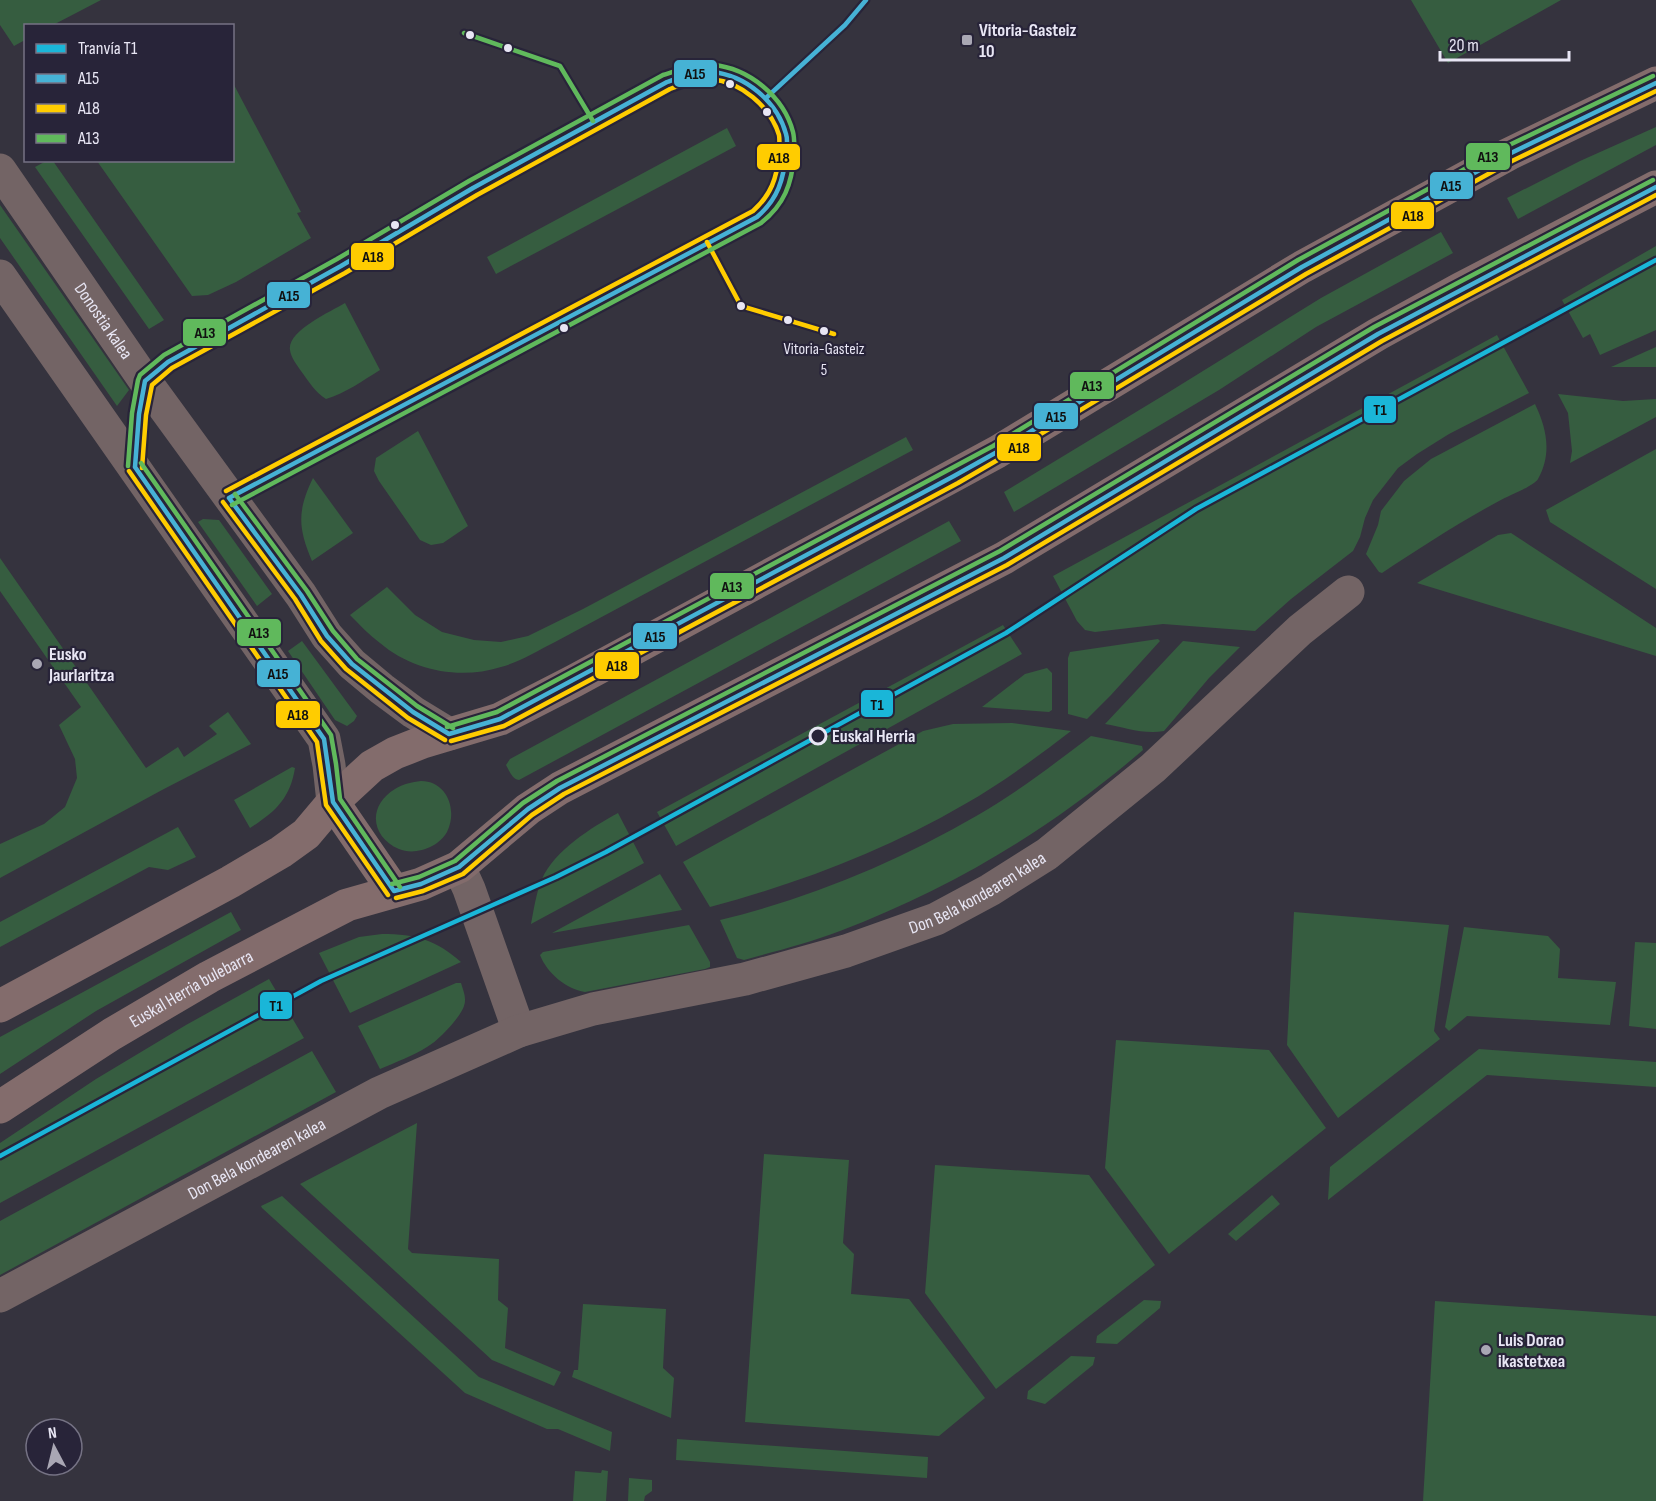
<svg xmlns="http://www.w3.org/2000/svg" width="1656" height="1501" viewBox="0 0 1656 1501" font-family="'Sofia Sans Condensed',sans-serif">
	<style>
		.green { fill: #365d40 }
		.lines { fill: none; stroke-linecap: round; stroke-linejoin: round }
		.street { stroke: #736465; stroke-width: 33 }
		.primary { stroke: #836c6c; stroke-width: 33 }
		.bus-1-casing { stroke: #282439; stroke-width: 9 }
		.bus-2-casing { stroke: #282439; stroke-width: 9 }
		.bus-3-casing { stroke: #282439; stroke-width: 9 }
		.bus-1 { stroke: #46b2d5; stroke-width: 4.5 }
		.bus-2 { stroke: #fc0; stroke-width: 4.5 }
		.bus-3 { stroke: #60b95c; stroke-width: 4.5 }
		.tram-1-casing { stroke: #282439; stroke-width: 9 }
		.tram-1 { stroke: #1ab6d8; stroke-width: 4.5 }
		.bus-dot { fill: #e8e6f4; stroke: #282439; stroke-width: 2 }
		.poi-dot { fill: #a9a7b4; stroke: #282439; stroke-width: 2 }
		.stop-dot { fill: #282439; stroke: #e8e6f4; stroke-width: 3 }
		.labels { text-anchor: middle; dominant-baseline: central; stroke-width: 4.5; stroke-linejoin: round; paint-order: stroke }
		.bus-label { font-size: 16px; fill: #e8e6f4; stroke: #282439 }
		.poi-label { font-size: 18px; font-weight: bold; fill: #e8e6f4; stroke: #282439; text-anchor: start }
		.street-label { font-size: 18px; fill: #e8e6f4; stroke: #282439 }
		.stop-label { font-size: 18px; font-weight: bold; fill: #e8e6f4; stroke: #282439; text-anchor: start }
		.line-badge { stroke: #282439; stroke-width: 2 }
		.pale-badge-label { font-size: 16px; text-anchor: middle; font-weight: bold; fill: #111 }
	</style>
	<rect width="100%" height="100%" fill="#35333e"/>
	<!-- green -->
	<path class="green" d="M0 0H101L53 25 26 26 25 40 14 46 0 25Z
		M1411 0H1561L1448 63Z
		M233 83 301 212 297 213 311 238 236 282 208 295 192 296 97 161 232 160Z
		M1656 127V145L1518 219 1507 198 1580 161Z
		M727 128 736 146 496 274 487 257Z
		M48 160 53 161 164 320 149 329 35 167Z
		M0 205 129 390 117 406 0 238Z
		M1441 232 1453 253 1316 327 1219 390 1014 512 1004 492 1169 392 1321 298Z
		M1656 246V330L1600 355 1590 334 1583 338 1562 300Z
		M345 303 380 370C362 381 346 393 326 399 315 392 309 382 301 371 297 365 291 358 290 350 287 331 330 312 345 303Z
		M1497 335 1529 393 1449 434 1417 454 1398 468 1373 500 1365 518 1360 537 1353 551 1291 599 1255 631 1163 624 1095 632 1085 630 1077 621 1053 576Z
		M1656 347V367H1611Z
		M1558 394 1623 401 1656 399V417L1570 463 1572 451 1568 413Z
		M1535 404C1547 429 1552 454 1538 479 1534 486 1508 496 1499 501 1458 523 1420 548 1382 573L1379 572 1366 554 1378 525 1381 511 1404 481 1431 459Z
		M418 431 468 526 443 543 431 545 420 540 379 481 374 471 376 458Z
		M906 437 913 450 555 642C537 651 520 662 501 667 460 680 413 671 380 643 369 635 359 624 350 615L387 587 415 615 442 632 474 640 501 642 528 636 583 609Z
		M1656 449V589L1550 522 1546 510Z
		M313 478 353 533 312 561C298 528 297 511 313 478Z
		M203 519 219 520 272 594 257 606 198 522Z
		M949 521 961 541 519 780C512 779 509 770 506 765L510 759Z
		M1511 533 1656 628V656L1417 583 1498 535Z
		M0 558 146 768 178 747 184 757 217 734 209 726 228 712 251 744 162 790 0 878V844L44 824 65 807 77 778 75 759 59 725 81 707 0 591Z
		M1003 625 1022 654 676 846 657 812Z
		M1158 639 1160 641 1111 695 1087 719 1068 714V658L1070 652Z
		M302 641 357 716 354 721 347 726 335 720 288 651Z
		M1183 641 1240 647 1209 678 1164 731C1145 735 1123 727 1105 724Z
		M1047 668 1052 673V710L1049 712 982 707 1025 674Z
		M1012 723 1071 731C1037 757 1002 783 965 804 885 851 799 883 710 907L683 862 923 731 953 724Z
		M1091 736 1142 746 1143 750C1051 829 953 888 840 931 809 943 776 951 744 960L737 958 720 920C811 898 897 862 978 815 1018 792 1055 763 1091 736Z
		M292 767 295 768C290 799 275 812 250 828L234 800Z
		M421 781C447 781 458 810 447 832 439 847 415 856 399 849 371 837 367 806 395 789 403 784 412 782 421 781Z
		M618 813 644 863 531 924C534 909 536 893 542 879 554 851 592 827 618 813Z
		M178 827 196 857 168 870 149 867 0 947V922Z
		M660 874 682 910 552 933Z
		M231 912 241 930 96 1011 0 1074V1037Z
		M1294 912 1449 925 1434 1031 1440 1039 1338 1118 1287 1045Z
		M689 925 710 962V967L705 969 585 992C566 989 547 973 540 955L543 952Z
		M1464 927 1548 936 1560 949 1558 978 1616 982 1610 1025 1467 1016 1449 1031 1445 1027Z
		M382 934C416 934 436 940 461 962L350 1013 319 953 359 937Z
		M1635 942 1656 943V1029L1629 1026Z
		M269 979 304 1038 0 1203V1143L96 1079 186 1025Z
		M456 983H461C463 990 467 998 464 1006 460 1018 438 1041 427 1047 413 1056 396 1062 380 1069L358 1026Z
		M1116 1040 1269 1050 1326 1128 1169 1254 1105 1168Z
		M1479 1049 1656 1062V1087L1487 1075 1328 1200 1330 1167Z
		M312 1051 336 1092 0 1275V1221Z
		M417 1123 408 1249 412 1253 499 1259 498 1300 508 1308 505 1348 561 1372 554 1386 492 1360 300 1184Z
		M764 1154 849 1160 843 1243 854 1254 851 1294 909 1299 985 1398 939 1436 745 1422Z
		M935 1165 1089 1175 1155 1265 996 1389 925 1293Z
		M1272 1195 1280 1204 1236 1241 1228 1234Z
		M282 1196 479 1377 612 1432 610 1451 558 1429H547L465 1393 262 1208 261 1206Z
		M1144 1300 1161 1301 1160 1308 1117 1344 1096 1343 1097 1336Z
		M1435 1301 1656 1316V1501H1423Z
		M583 1304 666 1309 663 1368 674 1378 671 1418 572 1377 574 1370H578Z
		M1071 1356 1095 1357 1093 1365 1045 1404 1027 1399 1028 1391Z
		M677 1439 928 1457 927 1478 676 1460Z
		M602 1470 608 1471 606 1501H573L575 1471 601 1473Z
		M629 1478 652 1480V1491L645 1496 644 1501H628Z"/>
	<g class="lines">
		<!-- street -->
		<g class="street">
			<path id="s1" d="M0 170 145 381 301 595 327 636 352 664 382 689 413 712 449 734"/>
			<path d="M0 276 324 739 329 765 333 802"/>
			<path d="M459 867 469 889 519 1031"/>
			<path id="s2" d="M0 1296 379 1093 519 1031 593 1009 745 979 846 951 936 919 990 890 1047 854 1153 768 1300 630 1348 592"/>
		</g>
		<!-- primary -->
		<g class="primary">
			<path d="M333 802 394 891"/>
			<path d="M0 1006 230 882 281 852 306 834 333 802 372 766 395 753 423 742 500 719 574 681 997 452 1302 267 1509 154 1656 83"/>
			<path id="s3" d="M0 1107 112 1034 209 977 295 932 347 905 421 884 459 867 528 809 560 788 1004 558 1378 334 1460 289 1656 187"/>
		</g>
		<!-- bus-1 casing -->
		<g class="bus-1-casing">
			<path id="bus-1" d="M766 98 845 25 866 0
				M135 467 139 414 145 381 168 362 341 266 473 188 667 82C681 77 696 71 712 72 745 75 777 101 786 134 788 140 787 146 786 152 784 179 778 199 757 217L229 498
				M135 467 324 739 333 802 394 891
				M229 498 301 595 327 636 352 664 413 712 449 734
				M449 734 500 719 954 476 997 452 1302 267 1509 154 1656 83
				M394 891 421 884 459 867 528 809 560 788 1004 558 1378 334 1656 187"/>
		</g>
		<!-- bus-2 casing -->
		<g class="bus-2-casing">
			<path id="bus-2" d="M707 242 741 306 834 334
				M142 468 146 415 152 385 172 368 345 273 477 195 670 89C683 84 697 79 711 79 741 82 770 106 779 135 780 141 779 148 779 154 777 178 771 195 753 211L226 491
				M129 471 317 742 326 805 388 895
				M223 502 295 599 321 641 346 669 408 718 445 740
				M451 741 504 726 958 483 1001 458 1306 274 1512 161 1656 91
				M396 898 423 891 463 874 532 815 564 794 1007 565 1382 341 1656 195"/>
		</g>
		<!-- bus-3 casing -->
		<g class="bus-3-casing">
			<path id="bus-3" d="M464 33 560 66 593 121
				M141 463 331 735 336 764 340 799 400 887
				M128 466 132 413 138 380 140 375 164 355 337 259 469 181 663 75C679 70 696 63 713 65 749 68 784 97 793 132 795 140 794 147 794 155 792 184 784 205 761 223L232 505
				M235 494 307 591 333 631 357 659 417 706 453 728
				M447 727 497 712 950 469 993 446 1298 260 1505 147 1653 76
				M392 884 419 877 455 861 523 803 557 781 1000 551 1374 327 1653 180"/>
		</g>
		<!-- bus-1 -->
		<use href="#bus-1" class="bus-1"/>
		<!-- bus-2 -->
		<use href="#bus-2" class="bus-2"/>
		<!-- bus-3 -->
		<use href="#bus-3" class="bus-3"/>
		<!-- tram-1 casing -->
		<g class="tram-1-casing">
			<path id="tram-1" d="M0 1156 321 981 556 877 606 852 1006 633 1196 509 1656 260"/>
		</g>
		<!-- tram-1 -->
		<use href="#tram-1" class="tram-1"/>
	</g>
	<!-- markers -->
	<g class="bus-dot">
		<circle cx="470" cy="35" r="5"/>
		<circle cx="508" cy="48" r="5"/>
		<circle cx="730" cy="84" r="5"/>
		<circle cx="767" cy="112" r="5"/>
		<circle cx="395" cy="225" r="5"/>
		<circle cx="741" cy="306" r="5"/>
		<circle cx="788" cy="320" r="5"/>
		<circle cx="564" cy="328" r="5"/>
		<circle cx="824" cy="331" r="5"/>
	</g>
	<g class="poi-dot">
		<rect x="961" y="34" width="12" height="12" rx="3"/>
		<circle cx="37" cy="664" r="6"/>
		<circle cx="1486" cy="1350" r="6"/>
	</g>
	<circle class="stop-dot" cx="818" cy="736" r="8"/>
	<g class="labels">
		<!-- bus labels -->
		<g class="bus-label">
			<text x="824" y="349">Vitoria-Gasteiz<tspan x="824" dy="21">5</tspan></text>
		</g>
		<!-- poi labels -->
		<g class="poi-label">
			<text x="979" y="30">Vitoria-Gasteiz<tspan x="979" dy="21">10</tspan></text>
			<text x="49" y="654">Eusko<tspan x="49" dy="21">Jaurlaritza</tspan></text>
			<text x="1498" y="1340">Luis Dorao<tspan x="1498" dy="21">ikastetxea</tspan></text>
		</g>
		<!-- street labels -->
		<g class="street-label">
			<text stroke="none"><textPath href="#s1" startOffset="183">Donostia kalea</textPath></text>
			<text stroke="none"><textPath href="#s2" startOffset="1064">Don Bela kondearen kalea</textPath></text>
			<text stroke="none"><textPath href="#s3" startOffset="225">Euskal Herria bulebarra</textPath></text>
			<text stroke="none"><textPath href="#s2" startOffset="291">Don Bela kondearen kalea</textPath></text>
		</g>
		<!-- stop labels -->
		<g class="stop-label">
			<text x="832" y="736">Euskal Herria</text>
		</g>
	</g>
	<g class="line-badge">
		<rect x="673" y="59" width="45" height="29" rx="6" fill="#46b2d5"/>
		<rect x="1465" y="142" width="46" height="29" rx="6" fill="#60b95c"/>
		<rect x="756" y="143" width="45" height="28" rx="6" fill="#fc0"/>
		<rect x="1429" y="171" width="45" height="29" rx="6" fill="#46b2d5"/>
		<rect x="1390" y="201" width="45" height="29" rx="6" fill="#fc0"/>
		<rect x="350" y="242" width="45" height="29" rx="6" fill="#fc0"/>
		<rect x="266" y="281" width="45" height="28" rx="6" fill="#46b2d5"/>
		<rect x="182" y="318" width="45" height="29" rx="6" fill="#60b95c"/>
		<rect x="1069" y="371" width="46" height="29" rx="6" fill="#60b95c"/>
		<rect x="1363" y="395" width="34" height="29" rx="6" fill="#1ab6d8"/>
		<rect x="1033" y="402" width="46" height="28" rx="6" fill="#46b2d5"/>
		<rect x="996" y="433" width="46" height="29" rx="6" fill="#fc0"/>
		<rect x="709" y="572" width="46" height="28" rx="6" fill="#60b95c"/>
		<rect x="236" y="618" width="46" height="29" rx="6" fill="#60b95c"/>
		<rect x="632" y="622" width="46" height="28" rx="6" fill="#46b2d5"/>
		<rect x="594" y="651" width="46" height="29" rx="6" fill="#fc0"/>
		<rect x="256" y="659" width="45" height="29" rx="6" fill="#46b2d5"/>
		<rect x="860" y="689" width="34" height="29" rx="6" fill="#1ab6d8"/>
		<rect x="275" y="700" width="46" height="29" rx="6" fill="#fc0"/>
		<rect x="259" y="991" width="34" height="29" rx="6" fill="#1ab6d8"/>
	</g>
	<g class="pale-badge-label">
		<text x="695" y="79">A15</text>
		<text x="1488" y="162">A13</text>
		<text x="779" y="163">A18</text>
		<text x="1451" y="191">A15</text>
		<text x="1413" y="221">A18</text>
		<text x="373" y="262">A18</text>
		<text x="289" y="301">A15</text>
		<text x="205" y="338">A13</text>
		<text x="1092" y="391">A13</text>
		<text x="1380" y="415">T1</text>
		<text x="1056" y="422">A15</text>
		<text x="1019" y="453">A18</text>
		<text x="732" y="592">A13</text>
		<text x="259" y="638">A13</text>
		<text x="655" y="642">A15</text>
		<text x="617" y="671">A18</text>
		<text x="278" y="679">A15</text>
		<text x="877" y="710">T1</text>
		<text x="298" y="720">A18</text>
		<text x="276" y="1011">T1</text>
	</g>
	<!-- legend -->
	<rect x="24" y="24" width="210" height="138" fill="#282439" stroke="#757284" stroke-width="1.5"/>
	<rect x="36" y="44" width="30" height="9" fill="#1ab6d8" stroke="#757284" stroke-width="1.5"/>
	<text x="78" y="54" font-size="18" fill="#e8e6f4">Tranvía T1</text>
	<rect x="36" y="74" width="30" height="9" fill="#46b2d5" stroke="#757284" stroke-width="1.5"/>
	<text x="78" y="84" font-size="18" fill="#e8e6f4">A15</text>
	<rect x="36" y="104" width="30" height="9" fill="#ffcc00" stroke="#757284" stroke-width="1.5"/>
	<text x="78" y="114" font-size="18" fill="#e8e6f4">A18</text>
	<rect x="36" y="134" width="30" height="9" fill="#60b95c" stroke="#757284" stroke-width="1.5"/>
	<text x="78" y="144" font-size="18" fill="#e8e6f4">A13</text>
	<!-- north arrow -->
	<g transform="translate(54 1447) rotate(353)"><circle r="28" fill="#282439" stroke="#757284" stroke-width="1.5"/>
	<path d="M0-4.5L10 22L0 15L-10 22Z" fill="#a9a7b4"/>
	<text y="-9" font-size="16" font-weight="bold" text-anchor="middle" fill="#e8e6f4">N</text>
	</g>
	<!-- scale -->
	<path d="M1440 51v9h129v-9" fill="none" stroke="#e8e6f4" stroke-width="3"/>
	<text x="1449" y="51" font-size="18" fill="#e8e6f4" stroke="#282439" stroke-width="4.5" paint-order="stroke">20 m</text>
</svg>
